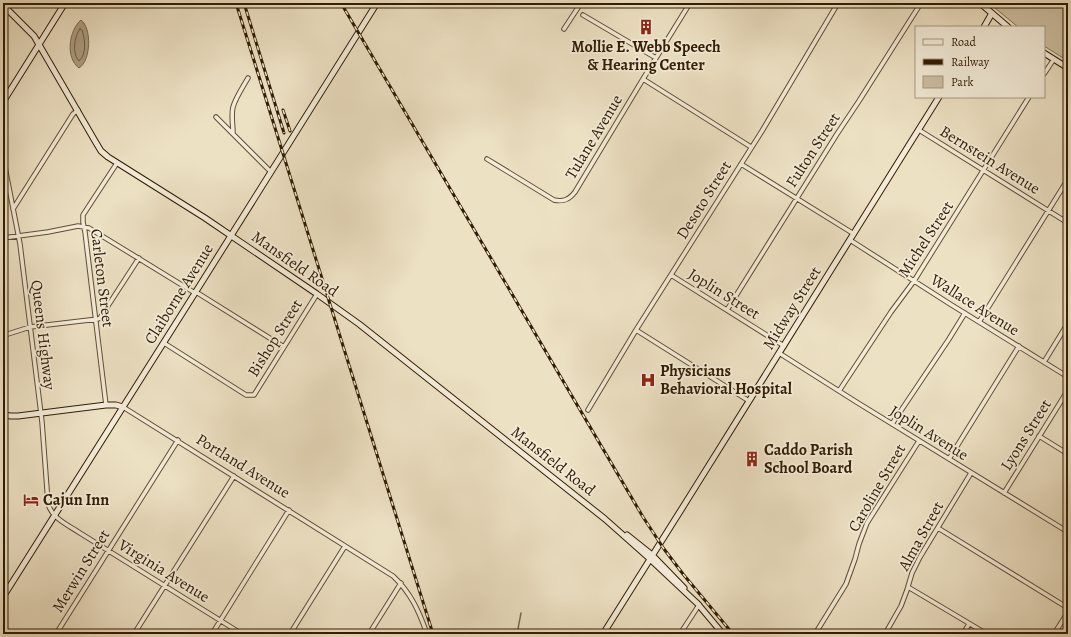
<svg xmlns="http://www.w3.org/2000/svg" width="1071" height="637" viewBox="0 0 1071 637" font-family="Alegreya,serif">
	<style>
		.green { fill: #cdc0a3; stroke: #806e53 }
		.water { fill: #ad9e82; stroke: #7c6a4f }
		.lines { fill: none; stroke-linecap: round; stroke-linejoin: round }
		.shore { stroke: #705d42; stroke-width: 1 }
		.stream { stroke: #7c6a4f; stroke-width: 1.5 }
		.street-casing { stroke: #614d33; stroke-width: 5.5 }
		.secondary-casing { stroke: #321c03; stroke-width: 7 }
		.street { stroke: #f3ecd9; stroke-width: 3.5 }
		.secondary { stroke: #f3ecd9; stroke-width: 5 }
		.rail-casing { stroke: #321c03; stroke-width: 3 }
		.rail { stroke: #f3ecd9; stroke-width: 1.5; stroke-dasharray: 4.5; stroke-linecap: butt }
		.labels { text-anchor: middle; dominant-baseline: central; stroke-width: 3.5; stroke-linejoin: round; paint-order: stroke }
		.poi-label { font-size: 16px; font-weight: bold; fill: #321c03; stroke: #f3ecd9; text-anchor: start }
		.street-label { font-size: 16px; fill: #321c03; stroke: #f3ecd9 }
	</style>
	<rect width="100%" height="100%" fill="#ede1c4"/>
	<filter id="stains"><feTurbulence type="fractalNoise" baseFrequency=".005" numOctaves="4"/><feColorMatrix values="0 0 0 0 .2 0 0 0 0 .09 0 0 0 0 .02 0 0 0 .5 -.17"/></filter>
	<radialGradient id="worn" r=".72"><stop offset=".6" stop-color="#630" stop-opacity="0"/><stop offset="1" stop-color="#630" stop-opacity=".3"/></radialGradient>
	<!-- green -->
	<path class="green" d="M989 3H1068V61L1044 46V27H1018Z"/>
	<!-- water -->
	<path class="water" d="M81 20C92 28 91 61 79 68 65 58 69 30 81 20Z"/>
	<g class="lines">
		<!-- shore -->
		<path class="shore" d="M80 29 82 30C85 39 87 54 79 61 72 54 74 36 80 29Z"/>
		<!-- stream -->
		<path class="stream" d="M517 634 521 613"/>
		<!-- street casing -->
		<g class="street-casing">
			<path id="street" d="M583 15 656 58
				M564 29 581 3
				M1044 74 1054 59
				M643 79 751 147
				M216 117 271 172
				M919 130 1068 223
				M233 133C233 125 231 115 233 107 236 97 243 87 248 78
				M3 157 20 244 42 422 48 503C51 518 68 525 80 533L242 634
				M487 159 554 200C563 202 569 200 575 192L643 79 690 3
				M741 164 854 234
				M13 209 73 114 78 110
				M3 238 48 232 78 226 89 228 195 293
				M850 240 950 304 1068 377
				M671 275 784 346
				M196 292 284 347
				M727 310 837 134 859 101 921 3
				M979 322 1068 179
				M636 330 749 401
				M8 334 30 327 98 319 100 318 139 258
				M164 343 246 395H254L317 294
				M779 353 858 403 1068 532
				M1044 362 1068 323
				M839 391 891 312 914 281 1029 97
				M106 405 85 232 83 222V215L117 163
				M123 407 393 576C411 593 419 611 427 634
				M588 410 636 330 762 131 838 3
				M892 424 949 339 965 313
				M1039 436 1068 454
				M949 459 1019 346
				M1004 493 1068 390
				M938 528 1068 608
				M908 587 987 634
				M56 634 178 440
				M134 634 234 476
				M212 634 289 510
				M290 634 345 546
				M369 634 401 583
				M680 634 699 605
				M815 634 846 584 855 559 859 544 867 523 919 441
				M885 634 901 606 907 590 912 573 920 557 971 473
				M963 634 969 624
				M1054 634 1068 612"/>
		</g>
		<!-- secondary casing -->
		<g class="secondary-casing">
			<path id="secondary" d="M980 3 1008 27
				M3 5 34 36 95 141 101 151 108 157 205 218 317 294 359 324 605 519 650 559 699 605
				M984 27 992 13
				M1044 53 1068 68
				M3 102 65 3
				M3 415 11 416H18L106 405H116L123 407
				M627 535 652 555 684 588
				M3 597 195 293 377 3
				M697 603 723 634
				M603 634 686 502 939 97"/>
		</g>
		<!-- street -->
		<use href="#street" class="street"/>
		<!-- secondary -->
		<use href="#secondary" class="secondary"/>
		<!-- rail casing -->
		<g class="rail-casing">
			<path id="rail" d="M236 3 433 634
				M244 3 284 133
				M341 3 643 517 664 549 683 574 733 634
				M283 110 290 131"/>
		</g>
		<!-- rail -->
		<use href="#rail" class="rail"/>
	</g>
	<!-- icons -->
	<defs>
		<g id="building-bare" transform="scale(1.2)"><path d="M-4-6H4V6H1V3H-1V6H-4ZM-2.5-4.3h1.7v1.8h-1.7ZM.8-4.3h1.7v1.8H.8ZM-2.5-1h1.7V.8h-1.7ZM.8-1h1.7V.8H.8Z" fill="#8f2418" stroke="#f3ecd9" stroke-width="2.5" paint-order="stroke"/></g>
		<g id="hospital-bare" transform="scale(1.2)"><path d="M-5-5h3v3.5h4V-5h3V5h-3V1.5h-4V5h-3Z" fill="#8f2418" stroke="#f3ecd9" stroke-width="2.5" paint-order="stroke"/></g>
		<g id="hotel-bare" transform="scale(1.2)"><path d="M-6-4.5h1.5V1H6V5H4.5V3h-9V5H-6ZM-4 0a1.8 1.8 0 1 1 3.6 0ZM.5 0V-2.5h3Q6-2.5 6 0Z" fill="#8f2418" stroke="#f3ecd9" stroke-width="2.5" paint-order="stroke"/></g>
	</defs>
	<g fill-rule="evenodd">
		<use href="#building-bare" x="646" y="27"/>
		<use href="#hospital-bare" x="648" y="380"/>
		<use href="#building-bare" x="752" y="459"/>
		<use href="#hotel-bare" x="31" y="500"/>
	</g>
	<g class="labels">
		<!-- poi labels -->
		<g class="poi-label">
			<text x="646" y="47" text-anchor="middle">Mollie E. Webb Speech<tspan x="646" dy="18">&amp; Hearing Center</tspan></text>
			<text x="660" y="371">Physicians<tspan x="660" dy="18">Behavioral Hospital</tspan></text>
			<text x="764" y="450">Caddo Parish<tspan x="764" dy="18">School Board</tspan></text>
			<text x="43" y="500">Cajun Inn</text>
		</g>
		<!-- street labels -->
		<g class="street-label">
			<text transform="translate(594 137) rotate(-59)">Tulane Avenue</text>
			<text transform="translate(813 150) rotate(-57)">Fulton Street</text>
			<text transform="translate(990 160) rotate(32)">Bernstein Avenue</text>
			<text transform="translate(704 200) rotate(-58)">Desoto Street</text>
			<text transform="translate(926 239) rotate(-57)">Michel Street</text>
			<text transform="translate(295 264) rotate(35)">Mansfield Road</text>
			<text transform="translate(102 278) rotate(83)">Carleton Street</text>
			<text transform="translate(179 294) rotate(-58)">Claiborne Avenue</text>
			<text transform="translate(724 294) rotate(32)">Joplin Street</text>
			<text transform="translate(975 305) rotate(32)">Wallace Avenue</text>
			<text transform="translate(792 308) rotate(-58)">Midway Street</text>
			<text transform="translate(43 335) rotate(83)">Queens Highway</text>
			<text transform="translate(275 338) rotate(-58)">Bishop Street</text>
			<text transform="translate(929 433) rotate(32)">Joplin Avenue</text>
			<text transform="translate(1026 435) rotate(-58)">Lyons Street</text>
			<text transform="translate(553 461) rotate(38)">Mansfield Road</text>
			<text transform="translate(243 466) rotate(32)">Portland Avenue</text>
			<text transform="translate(877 488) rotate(-60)">Caroline Street</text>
			<text transform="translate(921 536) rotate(-61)">Alma Street</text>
			<text transform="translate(81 571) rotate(-58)">Merwin Street</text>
			<text transform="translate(164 571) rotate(32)">Virginia Avenue</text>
		</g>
	</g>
	<!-- margin -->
	<rect width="1071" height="637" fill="none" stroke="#ede1c4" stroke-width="16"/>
	<rect x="4" y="4" width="1063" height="629" fill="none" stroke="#321c03" stroke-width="2"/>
	<rect x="8" y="8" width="1055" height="621" fill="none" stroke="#321c03"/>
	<!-- legend -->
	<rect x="915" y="26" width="130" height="72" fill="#f3ecd9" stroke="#a69983"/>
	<rect x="923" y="39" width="20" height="6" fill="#f3ecd9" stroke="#a69983"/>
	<text x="951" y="46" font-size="12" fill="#321c03">Road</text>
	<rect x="923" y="59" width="20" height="6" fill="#321c03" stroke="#a69983"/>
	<text x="951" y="66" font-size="12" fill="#321c03">Railway</text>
	<rect x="923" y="76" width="20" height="12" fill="#cdc0a3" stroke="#a69983"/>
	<text x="951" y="86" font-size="12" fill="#321c03">Park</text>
	<rect width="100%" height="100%" filter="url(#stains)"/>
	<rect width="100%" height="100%" fill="url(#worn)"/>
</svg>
